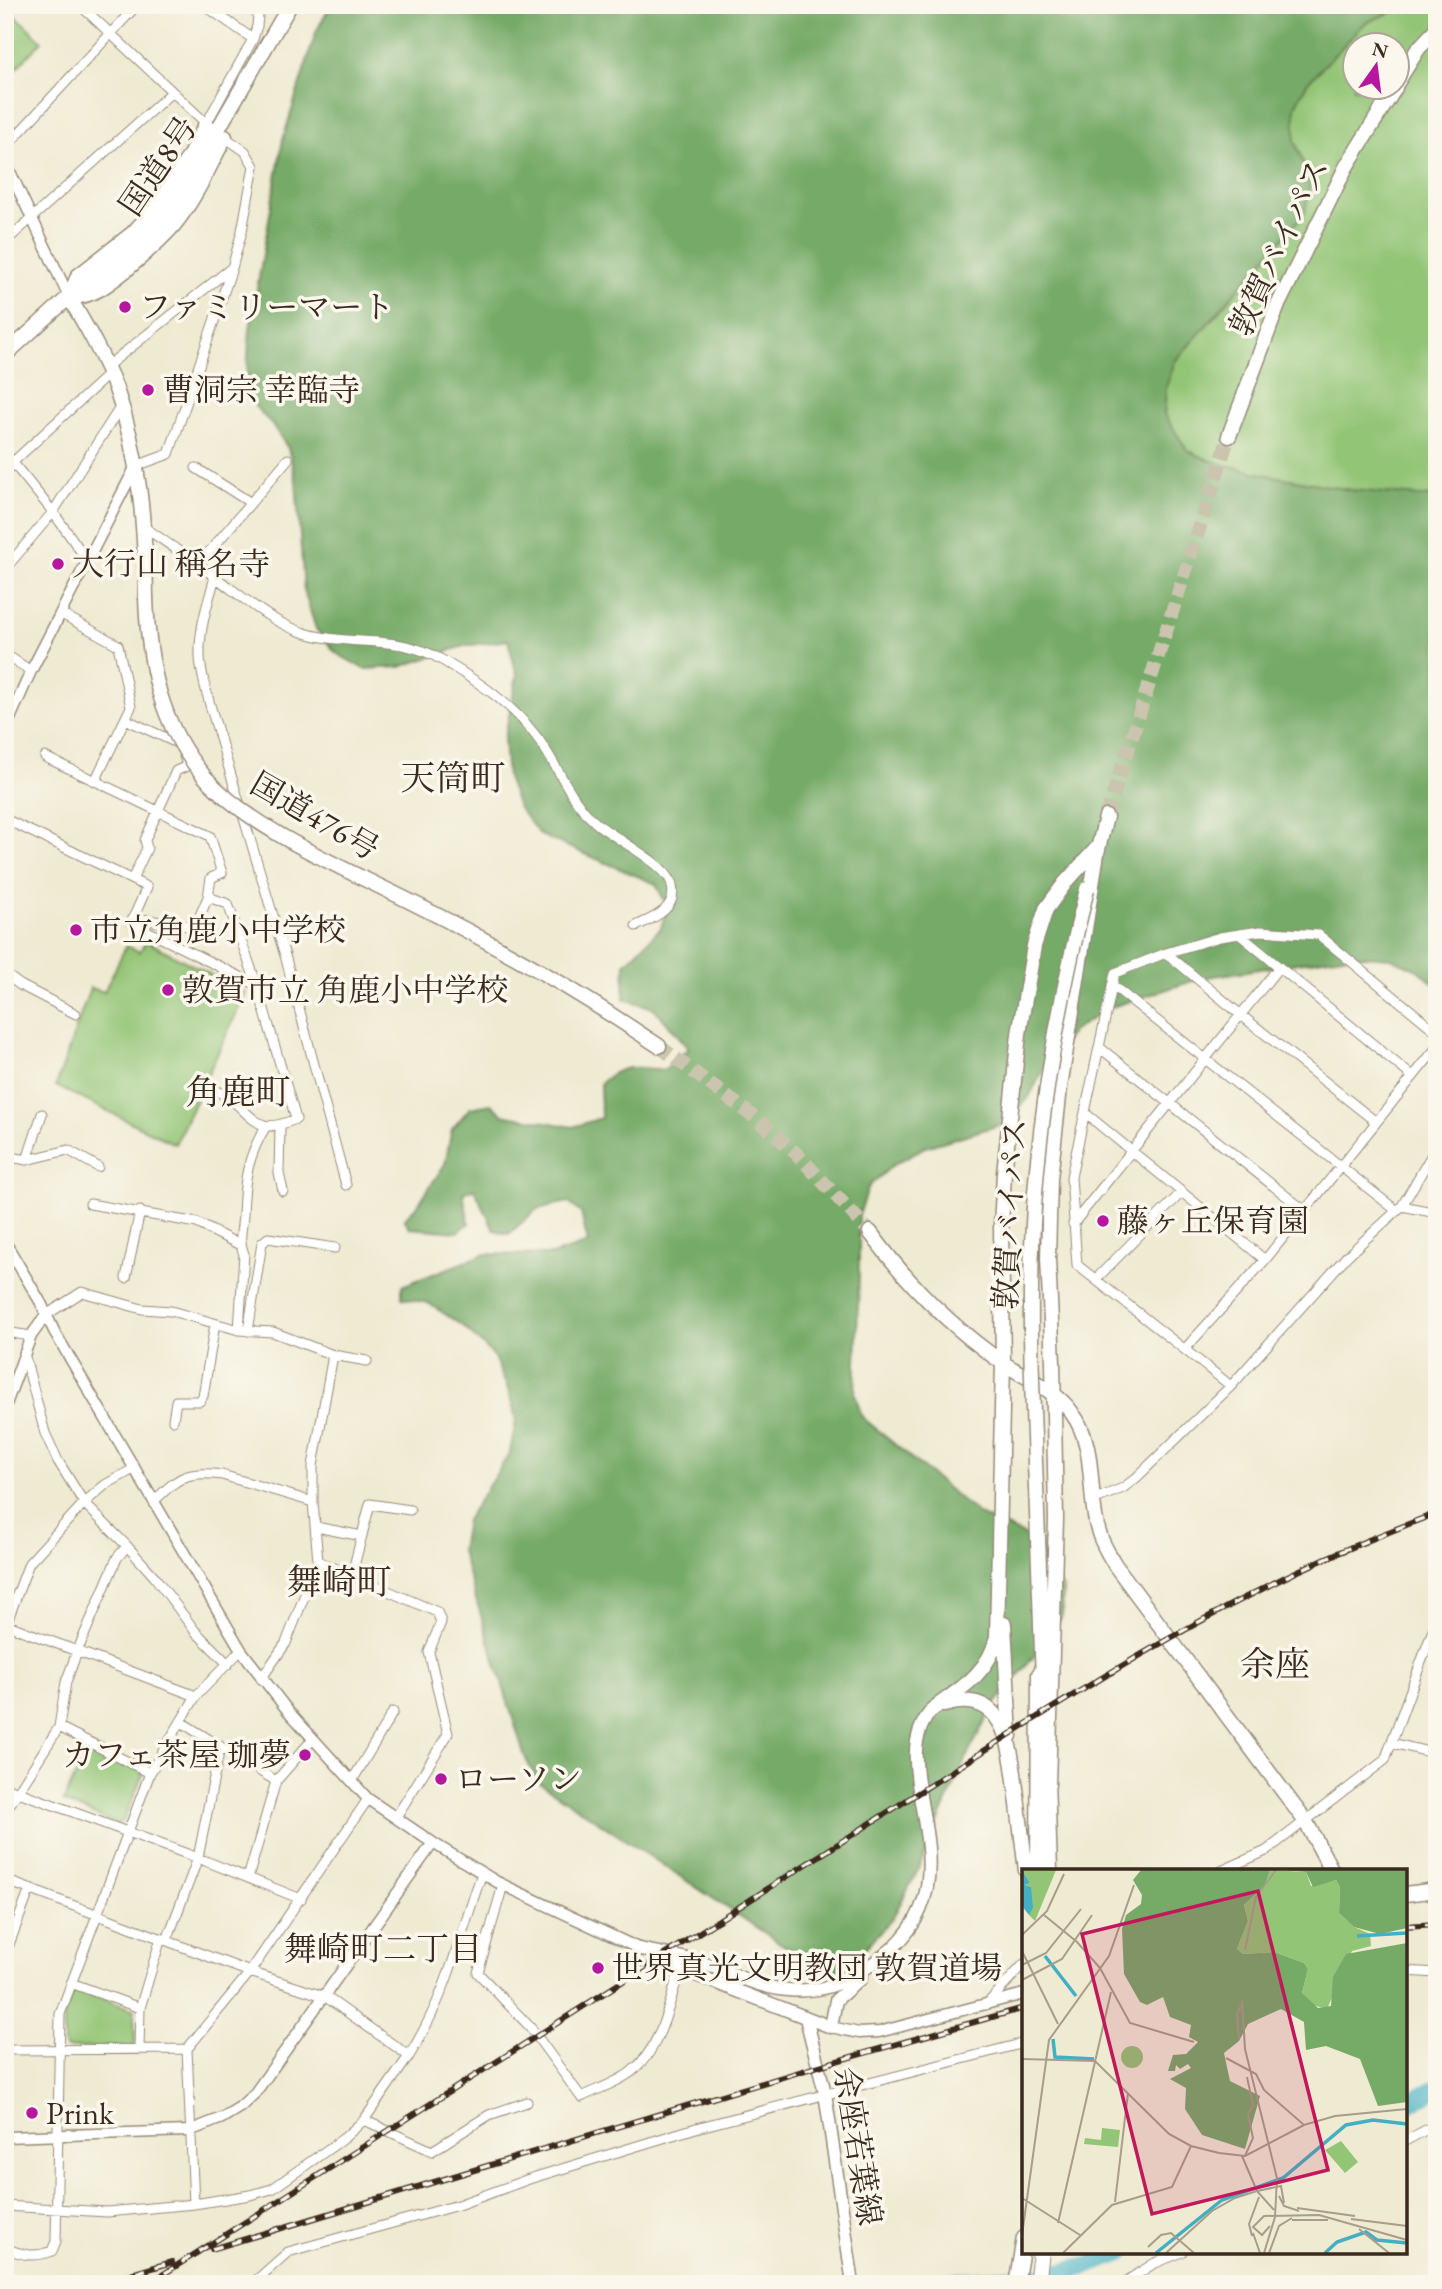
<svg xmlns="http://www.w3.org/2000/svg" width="1442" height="2289" viewBox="0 0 1442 2289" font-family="'EB Garamond','Noto Serif JP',serif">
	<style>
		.green { fill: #93c576; stroke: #67784a; stroke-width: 2; fill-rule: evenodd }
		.forest { fill: #76aa67; stroke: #586a42; stroke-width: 2 }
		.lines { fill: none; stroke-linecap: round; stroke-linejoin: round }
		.river { stroke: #44afc2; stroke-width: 19 }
		.trunk-tunnel { stroke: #cbc4ae; stroke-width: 14; stroke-dasharray: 14 7; stroke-linecap: butt }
		.minor-casing { stroke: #958a78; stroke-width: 11 }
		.tertiary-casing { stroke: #958a78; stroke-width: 13 }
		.secondary-casing { stroke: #958a78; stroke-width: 15 }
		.trunk-casing { stroke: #958a78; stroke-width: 17 }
		.motorway-casing { stroke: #958a78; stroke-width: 18 }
		.minor { stroke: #fff; stroke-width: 9 }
		.tertiary { stroke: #fff; stroke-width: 10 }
		.secondary { stroke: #fff; stroke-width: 12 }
		.trunk { stroke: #fff; stroke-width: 14 }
		.motorway { stroke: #fff; stroke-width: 16 }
		.rail-casing { stroke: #3b2a1e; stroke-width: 6 }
		.rail { stroke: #fbf7ec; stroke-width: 3.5; stroke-dasharray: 10; stroke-linecap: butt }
		.trunk-bridge-casing { stroke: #958a78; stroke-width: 17; stroke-linecap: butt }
		.trunk-bridge { stroke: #fff; stroke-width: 14 }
		.poi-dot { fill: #b5179e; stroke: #fbf7ec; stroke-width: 2.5 }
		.labels { text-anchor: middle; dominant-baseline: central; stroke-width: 7; stroke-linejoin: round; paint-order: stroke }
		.street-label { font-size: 32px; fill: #3b2a1e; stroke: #fbf7ec }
		.poi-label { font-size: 32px; fill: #3b2a1e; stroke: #fbf7ec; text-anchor: start }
		.neighbourhood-label { font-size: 33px; fill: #3b2a1e; stroke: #fbf7ec }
		.quarter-label { font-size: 35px; fill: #3b2a1e; stroke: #fbf7ec }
		.inset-river { fill: none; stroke: #44afc2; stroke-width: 3.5 }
		.inset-road { fill: none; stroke: #a79d8a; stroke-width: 2 }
		.view { fill: #c2185b; fill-opacity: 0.15; stroke: #c2185b; stroke-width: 3.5 }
		.inset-edge { fill: none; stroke: #3b2a1e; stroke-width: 3.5 }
	</style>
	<rect width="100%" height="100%" fill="#fbf7ec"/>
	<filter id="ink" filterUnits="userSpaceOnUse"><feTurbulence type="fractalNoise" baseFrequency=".0143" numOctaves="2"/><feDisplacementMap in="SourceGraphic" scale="14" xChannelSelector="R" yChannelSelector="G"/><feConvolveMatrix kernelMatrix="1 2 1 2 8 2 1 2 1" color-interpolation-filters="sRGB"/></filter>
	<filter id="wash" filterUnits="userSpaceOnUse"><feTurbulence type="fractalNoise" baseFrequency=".00686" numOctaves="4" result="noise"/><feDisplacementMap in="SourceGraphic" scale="28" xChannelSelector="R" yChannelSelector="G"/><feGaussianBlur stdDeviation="1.57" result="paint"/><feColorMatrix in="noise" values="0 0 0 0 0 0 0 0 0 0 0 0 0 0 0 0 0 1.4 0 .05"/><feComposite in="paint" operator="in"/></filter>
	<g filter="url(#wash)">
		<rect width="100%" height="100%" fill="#efead2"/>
		<!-- green -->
		<path class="green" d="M1408 5H1437V501L1429 497 1351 490 1256 473 1208 460 1187 450 1164 414 1166 388 1175 361 1305 213 1304 165 1295 141V106L1307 83 1365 23ZM1354 46H1396V88H1354Z
			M5 6 42 41 5 80Z
			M146 941 246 993 175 1144 56 1086 90 988 104 992 126 946 140 952Z
			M90 1746 141 1771 143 1775 123 1821 117 1824 63 1802Z
			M77 1990 134 2010 135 2045 131 2047 67 2048 64 2045V2016L73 1991Z"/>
		<!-- forest -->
		<path class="forest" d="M331 5H1408L1365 23 1307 83 1295 106V141L1310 183 1305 213 1175 361 1166 388 1164 414 1187 450 1208 460 1256 473 1350 490 1429 497 1437 501V987L1420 971 1391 958 1349 955 1202 978 1108 1008 1073 1031 1045 1066 1029 1097 1006 1123 925 1147 893 1165 869 1186 859 1215V1274L855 1394 862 1417 979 1515 1024 1535 1048 1557 1063 1590 1062 1616 1044 1644 992 1708 965 1760 918 1870 892 1919 846 1969 822 1971 537 1781 525 1757 461 1551 466 1520 510 1453 516 1420 508 1389 493 1355 463 1326 428 1303 402 1298V1286L485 1254 552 1255 588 1243 581 1213 568 1202 537 1209 509 1234 494 1230 474 1188 463 1193 469 1223 457 1232 410 1228 404 1219 417 1206 445 1164 452 1129 470 1108 491 1104 502 1114 573 1127 601 1118 600 1084C620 1063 638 1067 664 1070L689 1048 654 1008 624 999 625 964 661 928 667 906 656 884 540 835 518 807 507 778 504 740 517 676 508 640 464 646 400 667 364 669 336 653 316 629 304 591 296 480 288 448 273 426 254 405 246 384 250 329 283 139 316 32Z"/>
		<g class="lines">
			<!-- river -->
			<path class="river" d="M1405 2105 1437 2088
				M923 2284 1045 2276 1086 2266 1122 2252"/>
		</g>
	</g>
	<g filter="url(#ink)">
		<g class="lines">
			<!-- trunk-tunnel -->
			<path class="trunk-tunnel" d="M1106 817 1229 436
				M659 1046 758 1120 795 1152 870 1232"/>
			<!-- minor casing -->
			<g class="minor-casing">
				<path id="minor" d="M80 5 209 126
					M204 5 253 39
					M206 124 253 39 257 26 259 5
					M5 148 137 5
					M5 242 172 92
					M106 367 230 269
					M5 453 53 512 87 560
					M136 466 169 454 232 268 242 231 254 166 245 151 223 136
					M196 468 251 503
					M5 473 13 462 109 374
					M144 527C167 543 191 559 214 576 244 598 271 623 308 634 355 647 396 633 442 660 477 681 511 703 536 736 557 763 570 801 596 823 614 838 664 863 671 882 680 908 654 918 636 926
					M198 565 288 459
					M5 569 53 512 121 406
					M215 577C208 602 199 629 200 655 200 671 206 689 210 705L286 959 346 1185
					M60 613 118 645 131 707 95 781
					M5 654 31 671
					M125 719 181 745 187 766 176 771 145 840 147 848 132 880
					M45 757 210 836 222 873 211 878 208 897 228 904 257 985 296 1119C268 1130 262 1129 241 1108 232 1099 219 1092 208 1085
					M5 819 147 887 131 923 257 985
					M134 918 195 927 208 897
					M1239 934 1413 1077
					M1166 953 1241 1015 1376 1122
					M5 974 20 985 76 1014
					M1112 985 1397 1211
					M1099 1047 1305 1211
					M1085 1113 1265 1260
					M280 1126 279 1173 283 1191
					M5 1156 27 1160 42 1114
					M27 1160 68 1150 98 1167
					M90 1204 197 1223 240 1245
					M1402 1206 1437 1213
					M1073 1224 1279 967
					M126 1278 140 1211
					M1096 1279 1182 1192
					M46 1315 82 1292 142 1309 171 1311 239 1330 273 1332 333 1355 313 1466V1502L318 1561 286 1643 261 1679
					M239 1330 244 1254C238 1241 242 1229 243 1216 244 1181 247 1157 266 1126
					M248 1331 262 1243 268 1238 335 1248
					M5 1332 31 1336
					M1185 1349 1265 1260 1437 1047
					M333 1355 367 1361
					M25 1357 45 1433 58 1461 84 1503 127 1546 154 1576 195 1631 228 1664
					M1231 1386 1077 1265 1071 1177 1115 973 1166 953 1220 937 1260 931 1319 935 1437 1032
					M173 1420 176 1401H200L203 1396 215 1324
					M1093 1500 1123 1488 1136 1478 1231 1386 1347 1256 1402 1206 1437 1146
					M154 1501C178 1478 186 1470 222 1475L313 1502
					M316 1527 362 1536
					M318 1561 437 1612 441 1622 429 1652 448 1734 396 1817
					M352 1574 370 1504 410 1510
					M5 1624 196 1696
					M5 1627 29 1563 84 1503 105 1485 135 1468
					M181 1722 276 1781
					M59 1727 150 1773
					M1392 1743 1437 1754
					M352 1781 393 1712
					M5 1787 198 1858 301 1899
					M5 1812 59 1727 66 1682 77 1652 117 1558 127 1546
					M1221 1871 1266 1851 1385 1760 1437 1619
					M248 1878 276 1781 313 1739
					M5 1880 250 1972 326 1997 409 2056 364 2120 344 2138 272 2189 250 2195 194 2204 107 2212 5 2206
					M503 1885 478 1973 530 2027 581 2097C597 2089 617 2083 631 2072 661 2050 669 2003 680 1969
					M167 1940 198 1858 220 1747
					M5 1955 30 1889
					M1405 1971 1437 1973
					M71 1983 140 2008
					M986 2005 1024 1964
					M5 2050 187 2049
					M139 2050 140 2008 161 1938
					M409 2056C447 1995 459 1939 482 1873
					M364 2120 432 2151 489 2115 527 2102
					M1405 2141 1437 2124
					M194 2204 187 2049 250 1972 368 1799
					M5 2248C22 2255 35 2258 52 2251L56 2241 60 2014 150 1773 196 1696 241 1650
					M252 2284 288 2252 458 2205 529 2179 696 2128 1024 2043
					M1122 2284 1153 2264 1182 2252"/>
			</g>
			<!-- tertiary casing -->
			<g class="tertiary-casing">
				<path id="tertiary" d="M5 161 69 297
					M5 730 31 671 136 466
					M5 1242 41 1303 54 1331 241 1650 288 1711 368 1799 433 1843 497 1882 640 1949
					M5 1407 31 1336 46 1315
					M831 2027 859 2033 879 2032 1024 1994
					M5 2137 189 2131 222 2118 240 2107 255 2093 433 1843"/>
			</g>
			<!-- secondary casing -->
			<g class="secondary-casing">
				<path id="secondary" d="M640 1949C661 1954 682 1957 702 1963 730 1972 759 1988 788 1990 824 1993 843 1983 872 1964 992 1886 875 1769 933 1709
					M659 1959 691 1973 831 2027 836 2000 861 1978
					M806 2018 825 2093 853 2284"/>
			</g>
			<!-- trunk casing -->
			<g class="trunk-casing">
				<path id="trunk" d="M1396 84 1418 49 1437 29
					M69 297C86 326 104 357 116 389 140 456 145 527 146 597
					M69 297 78 276 133 233 153 211 189 157 206 124
					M74 297C96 295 109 283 126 270 142 256 159 242 173 226 195 199 209 167 225 137
					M5 355 69 297 117 263 164 217 185 186 290 5
					M1229 436 1278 305 1346 167 1395 88
					M1097 853 1106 817
					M633 1029 659 1046
					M870 1232C907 1283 951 1327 1003 1363 1026 1378 1056 1390 1072 1413 1094 1442 1089 1482 1095 1516 1097 1534 1106 1550 1115 1565L1306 1822 1332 1871
					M1038 1539 1043 1681
					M1004 1624 1010 1736
					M944 1705C1008 1686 1011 1752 1017 1796 1020 1821 1023 1846 1026 1871
					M933 1709C960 1689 989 1673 997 1637L1003 1363 1001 1226 1004 1173 1019 1034 1034 946 1046 909 1065 883 1098 847
					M1047 1778 1050 1871
					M1048 1785 1056 1519 1053 1362 1048 1259 1050 1179 1060 1087 1098 847
					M1038 1871 1039 1674
					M1405 1894 1437 1890
					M1016 2284 1024 2238"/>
			</g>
			<!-- motorway casing -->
			<g class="motorway-casing">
				<path id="motorway" d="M1037 2284 1041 2252"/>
			</g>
			<!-- minor -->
			<use href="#minor" class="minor"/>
			<!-- tertiary -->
			<use href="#tertiary" class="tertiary"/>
			<!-- secondary -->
			<use href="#secondary" class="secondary"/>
			<!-- trunk -->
			<use href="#trunk" class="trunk"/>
			<!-- motorway -->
			<use href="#motorway" class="motorway"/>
			<!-- rail casing -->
			<g class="rail-casing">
				<path id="rail" d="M1405 1926 1437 1924
					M212 2249 819 2066 1024 2008
					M98 2284 172 2262
					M148 2284 1023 1726C1101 1678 1178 1631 1260 1590 1317 1560 1377 1536 1437 1513"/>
			</g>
			<!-- rail -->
			<use href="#rail" class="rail"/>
			<!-- trunk-bridge casing -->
			<g class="trunk-bridge-casing">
				<path id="trunk-bridge" d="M146 597C148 662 160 725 204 776 254 833 354 872 421 907 495 944 565 984 633 1029
					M1038 1539C1034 1424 1026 1308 1035 1193 1043 1089 1062 989 1087 889"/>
			</g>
			<!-- trunk-bridge -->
			<use href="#trunk-bridge" class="trunk-bridge"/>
		</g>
	</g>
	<!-- markers -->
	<g class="poi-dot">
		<circle cx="125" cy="307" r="7"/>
		<circle cx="148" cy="390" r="7"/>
		<circle cx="58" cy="564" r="7"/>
		<circle cx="76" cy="930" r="7"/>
		<circle cx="168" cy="990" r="7"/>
		<circle cx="1103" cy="1221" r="7"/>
		<circle cx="305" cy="1755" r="7"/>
		<circle cx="441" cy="1779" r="7"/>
		<circle cx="598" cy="1968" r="7"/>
		<circle cx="32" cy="2113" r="7"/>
	</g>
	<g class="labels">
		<!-- street labels -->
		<g class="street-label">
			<text transform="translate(158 166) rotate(-56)">国道8号</text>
			<text transform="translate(1279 247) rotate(-65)">敦賀バイパス</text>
			<text transform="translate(315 816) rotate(30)">国道476号</text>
			<text transform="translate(1010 1214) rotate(-87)">敦賀バイパス</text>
			<text transform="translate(858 2146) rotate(81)">余座若葉線</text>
		</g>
		<!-- poi labels -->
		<g class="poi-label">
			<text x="139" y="307">ファミリーマート</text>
			<text x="162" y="390">曹洞宗 幸臨寺</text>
			<text x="72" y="564">大行山 稱名寺</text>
			<text x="90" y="930">市立角鹿小中学校</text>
			<text x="182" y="990">敦賀市立 角鹿小中学校</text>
			<text x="1117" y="1221">藤ヶ丘保育園</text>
			<text x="291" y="1755" text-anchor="end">カフェ茶屋 珈夢</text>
			<text x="455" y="1779">ローソン</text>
			<text x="612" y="1968">世界真光文明教団 敦賀道場</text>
			<text x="46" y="2113">Prink</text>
		</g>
		<!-- neighbourhood labels -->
		<g class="neighbourhood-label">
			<text x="383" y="1948">舞崎町二丁目</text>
		</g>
		<!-- quarter labels -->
		<g class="quarter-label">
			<text x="453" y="777">天筒町</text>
			<text x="238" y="1091">角鹿町</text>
			<text x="339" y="1581">舞崎町</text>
			<text x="1275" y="1663">余座</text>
		</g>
	</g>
	<!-- overview -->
	<g transform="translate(1022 1869)">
		<rect width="385" height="385" fill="#efead2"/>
		<path d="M0 1H34L13 52 7 46 9 18 3 16 8 14ZM248 1 284 3 289 17 314 11 318 18 317 44 332 58 348 65 349 77 330 82 305 140 291 136 280 124 286 100 282 94 252 83 221 85 215 80 226 52 222 36 243 16ZM99 188a11 11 0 1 1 22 0a11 11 0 1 1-22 0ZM80 259 98 261 96 278 62 275 63 269 79 271ZM319 272 336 293 323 304 303 281Z" fill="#93c576"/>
		<path d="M119 1H248L243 16 222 36 226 52 215 80 221 85 252 83 282 94 286 100 280 124 296 139 309 137 311 108 324 85 385 74V233L356 237 338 190 304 177 284 181 282 153 259 140 226 155 217 172 202 184 208 212 238 227 223 280 180 266 163 240 164 219 148 210 169 199 166 195 158 200 154 196 153 202H146L151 186 164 185 176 173 167 168 169 156 148 148 141 128 125 136 118 133 102 105 100 60 104 46 119 35 120 26 111 11ZM261 1H385V59L358 65 332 58 317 44 318 18 314 11 291 18 284 3Z" fill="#76aa67"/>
		<path d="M0 1 8 14 3 16 9 18 11 39 7 46 0 37Z" fill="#44afc2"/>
		<path class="inset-river" d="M335 67 385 64M23 87 54 127M31 170 33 188 72 190M134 384 200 331 261 309 324 256 351 251 385 255M303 384 315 373 344 363 355 371 385 374"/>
		<path class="inset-road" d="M22 46 55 73 78 99M0 66 25 42 42 5M223 81 234 28 254 1M0 82 36 155M0 96 24 84 59 40M78 99 108 154 172 173M0 111 40 90 70 46M220 131 223 180 255 309 253 348 242 384M217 170 215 146 219 136M204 189 234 205 242 221 282 256 313 247 385 240M0 190 73 192 147 265 169 277 197 284M225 208 231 236 226 245M197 284 223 287 231 269 226 245M220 287 235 322 259 317 262 334M223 287 282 256M257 327 262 337 277 342M0 329 58 366M93 333 106 224M275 339 333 347M329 350 385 357M270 351H306M36 354 89 123M248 357 240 366 231 358 242 347 297 346 385 371M337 360 367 384M231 364 238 384M0 366 27 171 87 87 112 16M230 367 227 355 237 328M126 378 139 366 149 364 172 384M41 384 90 336 150 318 169 277M144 384 190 342 213 329 235 322 252 341M247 384 257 357 270 349"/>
		<path class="view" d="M236 22 306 301 130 345 60 65Z"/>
		<rect width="385" height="385" class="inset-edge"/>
	</g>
	<!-- margin -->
	<rect width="1442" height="2289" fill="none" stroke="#fbf7ec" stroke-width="28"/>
	<!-- north arrow -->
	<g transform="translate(1376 66) rotate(14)"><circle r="33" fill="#fbf7ec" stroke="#aea59a" stroke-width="2"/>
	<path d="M0-5L12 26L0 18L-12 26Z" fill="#b5179e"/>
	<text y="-10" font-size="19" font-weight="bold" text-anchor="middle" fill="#3b2a1e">N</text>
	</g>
</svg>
